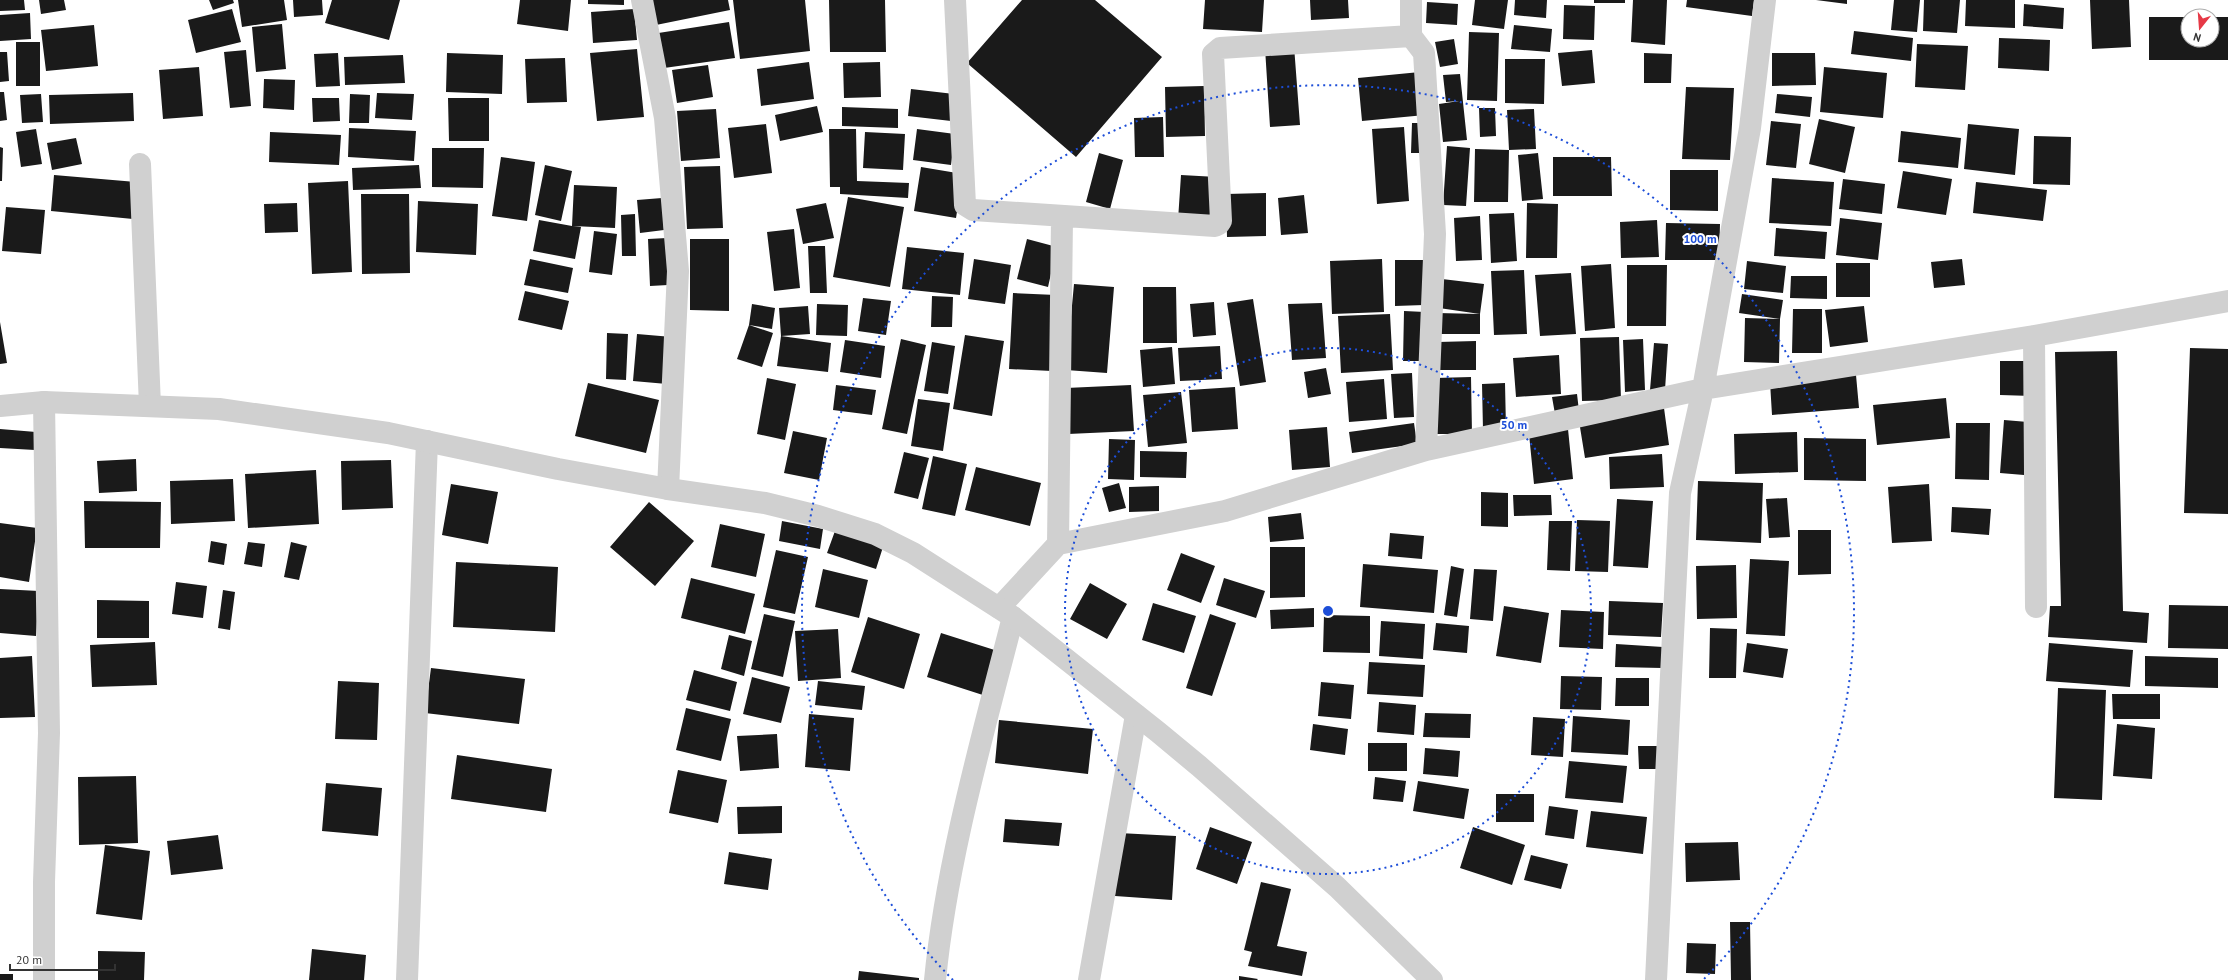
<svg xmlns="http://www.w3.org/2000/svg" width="2228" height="980" viewBox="0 0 2228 980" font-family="'PT Sans',sans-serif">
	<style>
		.building { fill: #1a1a1a }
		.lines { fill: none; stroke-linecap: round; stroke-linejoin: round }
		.minor { stroke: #d0d0d0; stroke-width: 22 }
		.tertiary { stroke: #d0d0d0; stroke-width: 22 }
		.ring { fill: none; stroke: #1d4ed8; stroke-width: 2; stroke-dasharray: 2 4 }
		.centre { fill: #1d4ed8; stroke: #fff; stroke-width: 2 }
		.ring-label { font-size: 12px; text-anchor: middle; font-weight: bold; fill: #1d4ed8; stroke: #fff; stroke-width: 4; stroke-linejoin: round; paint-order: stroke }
	</style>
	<rect width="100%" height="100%" fill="#fff"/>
	<!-- building -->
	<path class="building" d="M0 0H24L25 10 0 11Z
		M39 0H64L66 10 41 14Z
		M209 0H233L234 3 213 10Z
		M238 0H284L287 20 242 27Z
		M293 0H322L323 15 294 17Z
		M332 0H400L389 40 325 23Z
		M520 0H571L568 31 517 24Z
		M588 0H624V5L588 4Z
		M645 0H728L730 10 651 26Z
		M733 0H805L810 51 740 59Z
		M829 0H885L886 52H830Z
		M1022 0H1095L1162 57 1076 157 967 63Z
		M1205 0H1264L1262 32 1203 29Z
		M1310 0H1348L1349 18 1311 20Z
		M1475 0H1508L1504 29 1472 25Z
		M1515 0H1547L1546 18 1514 15Z
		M1594 0H1625V3H1594Z
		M1633 0H1667L1665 45 1631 42Z
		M1687 0H1754L1752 16 1686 7Z
		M1816 0H1847V4Z
		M1894 0H1920L1917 32 1891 30Z
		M1924 0H1960L1957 33 1923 31Z
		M1966 0H2015V28L1965 26Z
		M2090 0H2129L2131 47 2092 49Z
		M1427 2 1458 4 1457 25 1426 23Z
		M2024 4 2064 8 2063 29 2023 26Z
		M1564 5 1595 6 1594 40 1563 39Z
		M232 9 241 42 196 53 188 20Z
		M634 9 637 40 593 43 591 12Z
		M30 13 31 39 0 41V15Z
		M2149 17H2188V40H2212V17H2228V60H2149Z
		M729 22 735 58 657 69 652 34Z
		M282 24 286 69 256 72 252 27Z
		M94 25 98 66 46 71 41 30Z
		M1514 25 1552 29 1550 52 1511 49Z
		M1854 31 1913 38 1911 61 1851 54Z
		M1469 32 1499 33 1497 101 1467 100Z
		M1999 38 2050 40 2049 71 1998 68Z
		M1454 39 1458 64 1440 67 1435 42Z
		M16 42H40V86H16Z
		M1917 44 1968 46 1965 90 1915 87Z
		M1294 46 1300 125 1270 127 1265 48Z
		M637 49 644 117 597 121 590 53Z
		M246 50 251 106 230 108 224 52Z
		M1592 50 1595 83 1562 86 1558 53Z
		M0 52H7L9 81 0 82Z
		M338 53 340 86 316 87 314 54Z
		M447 53 503 55 502 94 446 92Z
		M1644 53 1672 54 1671 83H1644Z
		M1772 53H1815L1816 85 1772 86Z
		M403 55 405 83 345 85 344 57Z
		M565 58 567 102 527 103 525 59Z
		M1505 59H1545L1544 104 1505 103Z
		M809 62 814 99 761 106 757 69Z
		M880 62 881 97 844 98 843 63Z
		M708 65 713 97 677 103 672 70Z
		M199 67 203 116 163 119 159 70Z
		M1824 67 1887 73 1883 118 1820 112Z
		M1420 72 1425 115 1362 121 1358 78Z
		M1460 74 1467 140 1443 142 1439 104 1459 101 1446 102 1443 75Z
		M264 79 295 80 294 110 263 108Z
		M1204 86 1205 136 1166 137 1165 87Z
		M1686 87 1734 88 1730 160 1682 159Z
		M911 89 954 94 951 121 908 116Z
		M0 92H4L7 120 0 121Z
		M133 93 134 121 50 124 49 95Z
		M377 93 414 94 412 120 375 118Z
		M41 94 43 122 22 123 20 95Z
		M350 94 370 95 369 123H349Z
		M1777 94 1812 97 1810 117 1775 113Z
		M312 98H339L340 121 313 122Z
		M448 98H489V141H449Z
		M817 106 823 132 780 141 775 115Z
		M842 107 898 109V128L842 126Z
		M1479 108H1495L1496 136 1480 137Z
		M716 109 720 158 681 161 677 111Z
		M1534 109 1536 149 1509 150 1507 110Z
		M1163 117 1164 157H1135L1134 118Z
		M1819 119 1855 127 1845 173 1809 164Z
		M1771 121 1801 124 1796 168 1766 165Z
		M1412 123H1426L1425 153H1411Z
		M766 124 772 173 734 178 728 128Z
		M1968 124 2019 129 2015 175 1964 169Z
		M1404 127 1409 201 1377 204 1372 129Z
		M349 128 416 131 414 161 348 157Z
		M36 129 42 164 21 167 16 132Z
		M829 129H856L857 181 909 183 908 198 840 194V187H830Z
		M917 129 955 134 951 165 913 160Z
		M1901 131 1961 138 1958 168 1898 162Z
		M270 132 341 135 339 165 269 162Z
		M865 132 905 134 903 170 863 168Z
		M2034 136 2071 137 2070 185 2033 184Z
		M76 138 82 164 52 170 47 143Z
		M1447 146 1470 148 1466 206 1443 205Z
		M0 147 3 148 2 181H0Z
		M432 148H484L483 188 432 187Z
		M1475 149 1509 150 1508 202H1474Z
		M1099 153 1123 160 1110 209 1086 202Z
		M1538 153 1543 199 1522 201 1518 155Z
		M501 157 535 162 527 221 492 216Z
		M1553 157H1611L1612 196H1553Z
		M419 165 421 188 353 190 352 168Z
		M545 165 572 171 561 221 535 215Z
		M720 166 723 228 687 229 684 167Z
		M921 167 963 174 956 218 914 211Z
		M1670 170H1718V211L1670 210Z
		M1903 171 1952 179 1946 215 1897 208Z
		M54 175 136 182 133 219 51 211Z
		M1181 175 1217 177 1215 222 1178 220Z
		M1772 178 1834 182 1831 226 1769 223Z
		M1843 179 1885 184 1882 214 1839 209Z
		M348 181 352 272 312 274 308 183Z
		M1976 182 2047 190 2043 221 1973 213Z
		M574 185 617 187 615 228 573 226 581 227 575 259 533 251 539 220 572 226Z
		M1266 193V236L1227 237 1226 194Z
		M361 194H409L410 273 362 274Z
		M1304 195 1308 233 1281 235 1278 198Z
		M848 197 904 207 890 287 833 277Z
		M662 198 664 230 640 233 637 200Z
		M418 201 478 204 476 255 416 252Z
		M297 203 298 232 265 233 264 204Z
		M826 203 834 238 803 244 796 209Z
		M1527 203 1558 204 1557 258H1526Z
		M6 207 45 210 41 254 2 251Z
		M1514 213 1517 261 1491 263 1489 214Z
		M635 214 636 256H622L621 215Z
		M1480 216 1482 260 1456 261 1454 218Z
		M1840 218 1882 223 1878 260 1836 255Z
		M1657 220 1659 257 1621 258 1620 222Z
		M1666 223 1720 224 1719 260H1665Z
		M1776 228 1827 232 1825 259 1774 256Z
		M794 229 800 288 774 291 767 232Z
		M594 231 617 234 612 275 589 272Z
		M667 238 668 285 650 286 648 239Z
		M690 239H729V311L690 310Z
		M1027 239 1057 247 1048 287 1017 279Z
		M808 246H825L827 293H810Z
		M907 247 964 253 960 295 902 289Z
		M530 259 573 268 568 293 524 285Z
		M974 259 1011 265 1005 304 968 299Z
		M1382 259 1384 312 1332 314 1330 261Z
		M1962 259 1965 285 1934 288 1931 262Z
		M1395 260H1425L1424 305 1395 306Z
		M1747 261 1786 266 1783 293 1744 289Z
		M1836 263H1870V297H1836Z
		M1611 264 1615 328 1585 331 1581 266Z
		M1627 265H1667L1666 326H1627Z
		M1524 270 1527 334 1494 335 1491 271Z
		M1571 273 1576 334 1540 336 1535 275Z
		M1791 276H1827V299L1790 298Z
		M1442 279 1484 284 1480 314 1439 308Z
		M1074 284 1114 287 1107 373 1066 370Z
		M1143 287H1176L1177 343H1143Z
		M525 291 569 301 562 330 518 320Z
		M1013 293 1056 295 1052 371 1009 369Z
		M1742 294 1783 300 1780 319 1739 313Z
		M932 296 953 297 952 327H931Z
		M863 298 891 301 886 335 858 331Z
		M1253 299 1266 382 1240 386 1227 303Z
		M1214 302 1216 335 1193 337 1190 304Z
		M1322 303 1326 358 1292 360 1288 304Z
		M752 304 775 308 772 329 749 325 773 333 762 367 737 359 749 325Z
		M817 304 848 305 847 336 816 335Z
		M808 306 810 334 781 336 831 343 828 372 777 366 781 336 779 308Z
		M1864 306 1868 342 1830 347 1825 310Z
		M1793 309H1822V353H1792Z
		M1404 311 1425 312 1423 361H1403Z
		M1437 313 1480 314V334H1437Z
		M1390 314 1393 370 1341 373 1338 316Z
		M1745 318 1780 319 1779 363 1744 362Z
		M0 322 7 363 0 364Z
		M607 333 628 334 626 380 606 379Z
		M637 334 672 337 667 384 633 381Z
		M965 335 1004 341 992 416 953 409Z
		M1619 337 1621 400 1582 401 1580 338Z
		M901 339 926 345 907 434 882 429Z
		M1643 339 1645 390 1625 392 1623 340Z
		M845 340 885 346 881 378 840 372Z
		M1476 341V370H1439L1438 342Z
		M932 342 955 346 948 394 924 391Z
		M1654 343 1668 344 1665 390H1650Z
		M1220 346 1222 379 1180 381 1178 348Z
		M1172 347 1175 384 1143 387 1140 350Z
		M2190 348 2228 349V514L2184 513Z
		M2117 351 2123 611 2149 613 2147 643 2048 637 2050 606H2061L2055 352Z
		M1559 355 1561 394 1516 397 1513 358Z
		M2000 361H2033L2032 396 2000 395Z
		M1326 368 1331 394 1308 398 1304 372Z
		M1412 373 1414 417 1394 418 1391 374Z
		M1856 375 1859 408 1772 415 1770 382Z
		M1471 377 1472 434H1435V378Z
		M767 378 796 384 785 440 757 434Z
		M1384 379 1387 419 1349 422 1346 382Z
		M588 383 659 400 646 453 575 436Z
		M1505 383 1506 429 1483 430 1482 384Z
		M836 385 876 390 872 415 833 410Z
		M1131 385 1134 431 1068 434 1066 388Z
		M1235 387 1238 429 1192 432 1189 390Z
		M1181 392 1187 443 1148 447 1143 395Z
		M1577 394 1579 411 1555 414 1552 397Z
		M1946 398 1950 438 1877 445 1873 405Z
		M918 399 950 403 943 451 911 446Z
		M1664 408 1669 445 1585 458 1579 421Z
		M2004 420 2028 422 2024 475 2000 473Z
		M1414 423 1417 444 1352 453 1349 432Z
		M1956 423H1990L1989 480 1955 479Z
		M1327 427 1330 467 1292 470 1289 430Z
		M0 429 36 432 35 450 0 448Z
		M1568 429 1573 479 1534 484 1529 434Z
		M793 431 827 438 819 480 784 473Z
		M1797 432 1798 472 1735 474 1734 434Z
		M1804 438 1866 439V481L1804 480Z
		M1109 439 1135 440 1134 480 1108 479Z
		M1140 451 1187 452 1186 478 1140 477Z
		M904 452 929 458 918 499 894 493Z
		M1662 454 1664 487 1610 489 1609 457Z
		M933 456 967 464 955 516 922 509Z
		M136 459 137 491 99 493 97 461Z
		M391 460 393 508 342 510 341 461Z
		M976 467 1041 483 1030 526 965 510Z
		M316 470 319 524 248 528 245 474Z
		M233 479 235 521 171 524 170 481Z
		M1698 481 1763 483 1761 543 1696 540Z
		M1119 483 1126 508 1109 512 1102 488Z
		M451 484 498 492 488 544 442 535Z
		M1929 484 1932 541 1892 543 1888 487Z
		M1159 486V511L1129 512V487Z
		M1481 492 1508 493V527L1481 526Z
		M1513 495H1551L1552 515 1514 516Z
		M1787 498 1790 537 1769 538 1766 499Z
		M1617 499 1653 501 1648 568 1613 566Z
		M84 501 161 502 160 548H85Z
		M649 502 694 541 655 586 610 547Z
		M1952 507 1991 509 1989 535 1951 532Z
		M1301 513 1304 539 1270 542 1268 517Z
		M1577 520 1610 521 1608 572 1575 571Z
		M782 521 823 529 820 549 779 541Z
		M1549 521H1572L1570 571 1547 570Z
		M0 523 37 528 29 582 0 577Z
		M720 524 765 534 756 577 711 567Z
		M1798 530H1831V574L1798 575Z
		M835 531 883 547 876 569 827 553Z
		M1390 533 1424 536 1422 559 1388 556Z
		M211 541 227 544 224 565 208 562Z
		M248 542 265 544 262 567 244 564Z
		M291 542 307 546 299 580 284 577Z
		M1270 547H1305V597L1270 598Z
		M776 550 808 557 795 614 763 607Z
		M1181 553 1215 566 1201 603 1167 590Z
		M1750 559 1789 561 1785 636 1746 634Z
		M456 562 558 567 555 632 453 627Z
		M1363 564 1438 570 1434 613 1360 607Z
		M1736 565 1737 618 1697 619 1696 566Z
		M1451 566 1464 569 1457 617 1444 615Z
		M823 569 868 580 859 618 815 607Z
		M1474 569 1497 570 1493 621 1470 619Z
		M691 578 755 594 745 634 681 618Z
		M1224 578 1265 591 1256 618 1216 605Z
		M176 582 207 586 203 618 172 614Z
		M1090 583 1127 604 1107 639 1070 619Z
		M0 589 39 591 36 636 0 633Z
		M223 590 235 592 230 630 218 628Z
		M97 600 149 601V638H97Z
		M1609 601 1663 603 1661 637 1608 635Z
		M1153 603 1196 616 1184 653 1142 640Z
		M2169 605 2228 606V649L2168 648Z
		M1504 606 1549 613 1541 663 1496 656Z
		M1314 608V627L1271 629 1270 610Z
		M1561 610 1604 612 1603 649 1559 647Z
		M764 614 795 621 783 677 751 669Z
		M1210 614 1236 623 1212 696 1186 688Z
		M1324 615 1370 616V653L1323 652Z
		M868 617 920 634 904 689 851 672Z
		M1381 621 1425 624 1423 659 1379 656Z
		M1436 623 1469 626 1467 653 1433 650Z
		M1710 628 1737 629 1736 678H1709Z
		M838 629 841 678 798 681 795 631Z
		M941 633 1004 653 989 697 927 677Z
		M729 635 752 641 744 676 721 669Z
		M155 642 157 685 92 687 90 645Z
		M1747 643 1788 649 1783 678 1743 672Z
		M2049 643 2133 650 2130 687 2046 681Z
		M1616 644 1663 647 1662 668 1615 667Z
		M32 656 35 717 0 718V658Z
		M2145 656 2218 658V688L2145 686Z
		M1369 662 1425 665 1423 697 1367 694Z
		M431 668 525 679 519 724 425 713Z
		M694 670 737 682 730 711 686 700Z
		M1561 676 1602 677 1601 710 1560 709Z
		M752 677 790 687 781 723 743 714Z
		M1616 678H1649V706H1615Z
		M338 681 379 683 377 740 335 739Z
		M818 681 865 686 862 710 815 705Z
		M1321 682 1354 685 1351 719 1318 716Z
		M2058 688 2106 690 2102 800 2054 798Z
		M2112 694H2160V719H2113Z
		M1379 702 1416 705 1414 735 1377 732Z
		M686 708 731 719 721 761 676 750Z
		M1425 713 1471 714 1470 738 1423 737Z
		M809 714 854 718 850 771 805 767Z
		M1573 716 1630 720 1628 755 1571 752Z
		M1533 717 1565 719 1563 757 1531 755Z
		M999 720 1093 729 1088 774 995 763Z
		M1313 724 1348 729 1345 755 1310 750Z
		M2117 724 2155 728 2152 779 2113 776Z
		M777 734 779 768 740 771 737 736Z
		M1368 743H1407V771H1368Z
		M1638 746H1658L1659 769H1639Z
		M1425 748 1460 751 1458 777 1423 774Z
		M457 755 552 769 546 812 451 799Z
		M1569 761 1627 766 1623 803 1565 798Z
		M678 770 727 780 718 823 669 813Z
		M136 776 138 843 79 845 78 777Z
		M1375 777 1406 781 1403 802 1373 799Z
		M1418 781 1469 789 1464 819 1413 811Z
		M326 783 382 788 378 836 322 831Z
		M1496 794H1534V822H1496Z
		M782 806V833L738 834 737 807Z
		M1549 806 1578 810 1574 839 1545 835Z
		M1591 811 1647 817 1643 854 1586 847Z
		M1005 819 1062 823 1059 846 1003 842Z
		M1210 827 1252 842 1237 884 1196 869Z
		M1473 827 1525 845 1512 885 1460 868Z
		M1119 833 1176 836 1172 900 1115 896Z
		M218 835 223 869 171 875 167 841Z
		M1738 842 1740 880 1686 882 1685 843Z
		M105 845 150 851 142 920 96 914Z
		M729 852 772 859 768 890 724 884Z
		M1531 855 1568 864 1561 889 1524 880Z
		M1261 882 1291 889 1277 946 1307 952 1302 976 1248 966 1252 952 1244 950Z
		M1730 922H1750L1751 980H1731Z
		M1687 943 1716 944 1715 974 1686 973Z
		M312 949 366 955 364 980H309Z
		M98 951 145 952 144 980H98Z
		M859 971 919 978V980H858Z
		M0 974H13V980H0Z
		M1239 976 1258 979 1257 980H1239Z"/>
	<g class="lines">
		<!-- minor -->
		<path class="minor" d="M642 0 665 118 678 271 668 489
			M955 0 965 205 973 210 1215 226 1219 224 1221 221 1213 54 1220 48 1411 36 1424 53 1435 234 1426 450
			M1411 36V0
			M140 164 150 406
			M2034 336 2036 607
			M1058 544 1062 218
			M999 608 1058 544 1225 511 1426 450 1703 389 2034 336 2228 301
			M44 980V882L49 733 44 402
			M407 980 427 441
			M935 980C947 858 983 735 1013 617
			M1089 980 1136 715
			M1656 980 1680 493 1703 389 1750 128 1765 0"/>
		<!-- tertiary -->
		<path class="tertiary" d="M0 406 44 402 219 409 388 433 558 469 668 489 765 503 818 516 875 534 913 553 1013 617 1158 732 1199 766 1337 887 1432 980"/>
	</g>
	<!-- distance rings -->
	<g class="ring">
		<circle cx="1328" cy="611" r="263"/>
		<path d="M953 980A526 526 0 1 1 1703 980"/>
	</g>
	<circle cx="1328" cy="611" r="6" class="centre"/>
	<g class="ring-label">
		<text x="1700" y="243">100 m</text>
		<text x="1514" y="429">50 m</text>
	</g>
	<!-- north arrow -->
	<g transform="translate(2200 28) rotate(197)"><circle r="19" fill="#ffffff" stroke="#adadad"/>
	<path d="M0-3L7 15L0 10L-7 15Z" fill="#e63946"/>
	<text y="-6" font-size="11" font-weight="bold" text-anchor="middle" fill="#333333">N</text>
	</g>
	<!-- scale -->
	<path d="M10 964v6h105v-6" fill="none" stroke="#333333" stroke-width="2"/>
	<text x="16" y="964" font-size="12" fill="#333333" stroke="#ffffff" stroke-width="3" paint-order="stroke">20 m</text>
</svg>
